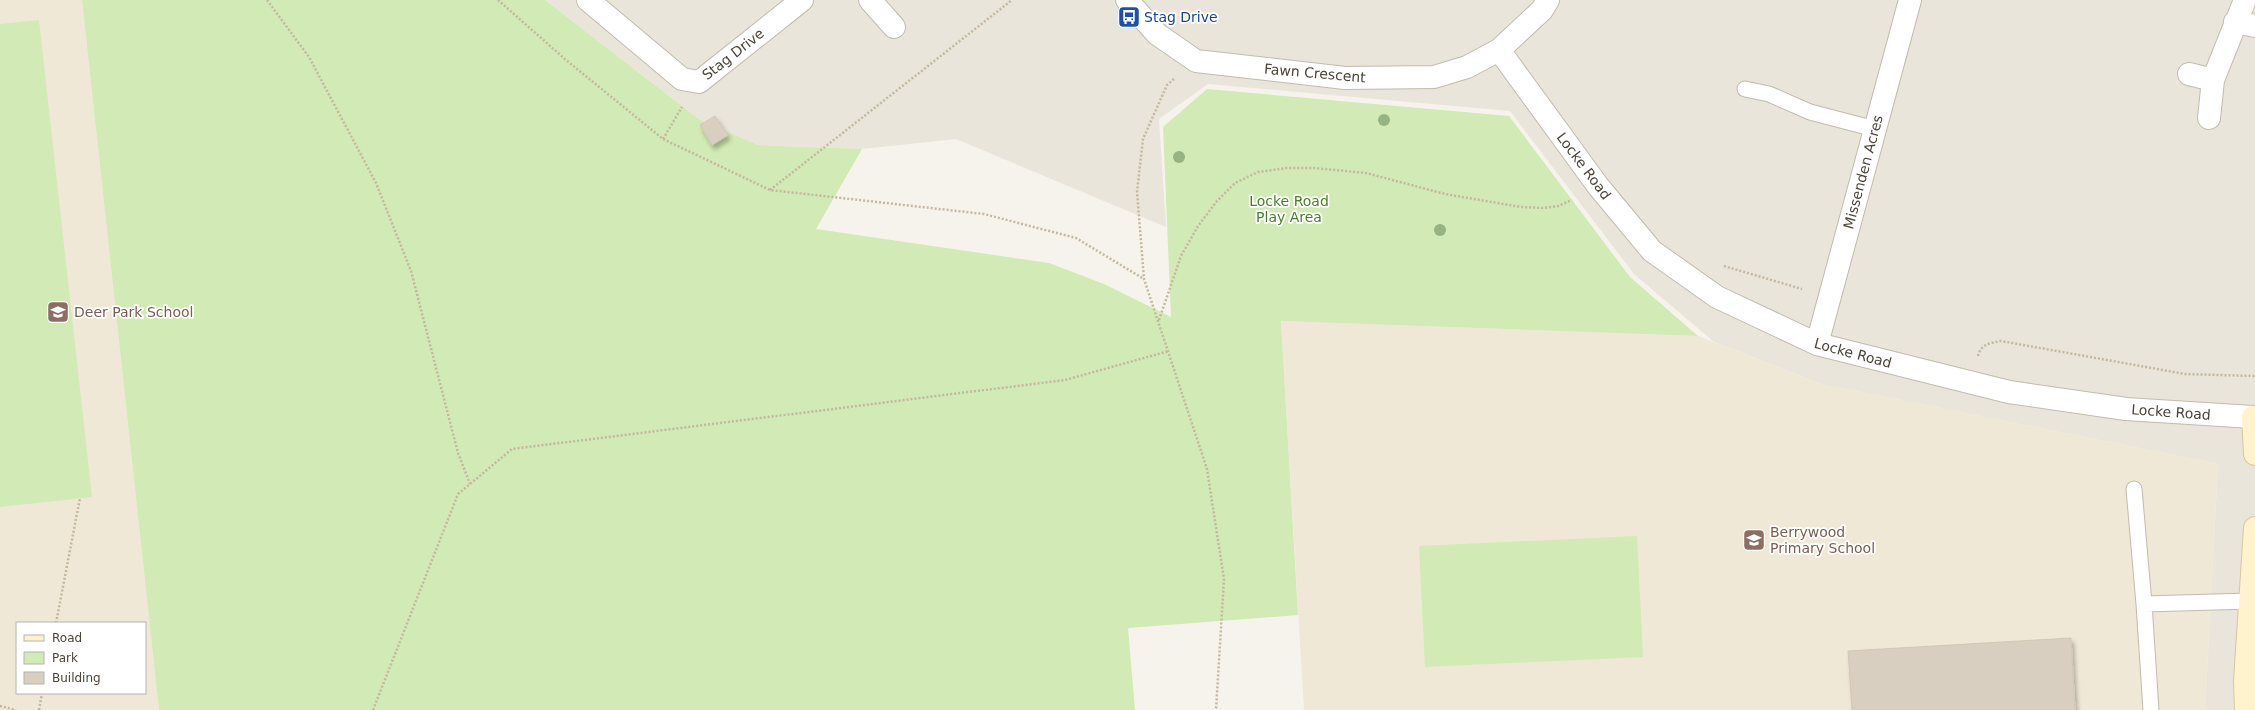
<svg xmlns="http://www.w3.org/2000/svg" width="2255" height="710" viewBox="0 0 2255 710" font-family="'DejaVu Sans',sans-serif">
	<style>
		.residential { fill: #eae5da }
		.education { fill: #efe8d6; fill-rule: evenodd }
		.green { fill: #d2eab5 }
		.building { fill: #d8cfc1; stroke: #d3c7b4; filter: url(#shadow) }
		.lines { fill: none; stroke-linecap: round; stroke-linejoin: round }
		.lane-casing { stroke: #c2bbae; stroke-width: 17 }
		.street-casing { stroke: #c2bbae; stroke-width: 24 }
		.secondary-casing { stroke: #d6c79b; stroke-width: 24 }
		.path { stroke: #c4b79f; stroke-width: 2.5; stroke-dasharray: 2 2; stroke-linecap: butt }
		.lane { stroke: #fff; stroke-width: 15 }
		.street { stroke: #fff; stroke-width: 22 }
		.secondary { stroke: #fff3cd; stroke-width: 22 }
		.tree { fill: #97b381 }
		.labels { text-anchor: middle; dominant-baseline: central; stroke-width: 3.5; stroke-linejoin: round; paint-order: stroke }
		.transit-label { font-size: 14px; fill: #164399; stroke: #fff; text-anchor: start }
		.street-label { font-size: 14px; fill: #4b4439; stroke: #fff }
		.park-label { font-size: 14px; fill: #4a7f2a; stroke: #fff }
		.education-label { font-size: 14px; fill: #785e54; stroke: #fff; text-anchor: start }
	</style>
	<defs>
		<filter id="shadow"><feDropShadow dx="2.5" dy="4.5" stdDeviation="2" flood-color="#0004"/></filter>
	</defs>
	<rect width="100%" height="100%" fill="#f6f3ec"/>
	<!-- residential -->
	<path class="residential" d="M545 0H2255V710H2205L2218 464 1821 384 1714 342 1634 274 1510 111 1208 84 1159 119 1166 227 956 139 862 149 758 145 700 120Z"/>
	<!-- education -->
	<path class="education" d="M0 0H82L159 710H0ZM17 623H145V693H17Z
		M1281 321 1698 336 1821 384 2218 464 2205 710H1304Z"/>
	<!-- green -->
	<path class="green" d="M82 0H545L700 120 758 145 862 149 816 229 1049 263 1104 284 1171 317 1163 127 1207 89 1509 116 1630 277 1698 336 1281 321 1298 615 1128 628 1135 710H159Z
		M39 20 92 497 0 507V24Z
		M1637 536 1643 657 1425 667 1419 546Z"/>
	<!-- building -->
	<path class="building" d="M715 116 728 135 712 145 700 125Z
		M2071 638 2075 710H1852L1848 651Z"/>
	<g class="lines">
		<!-- lane casing -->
		<g class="lane-casing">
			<path id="lane" d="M1745 89 1769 94 1810 112 1875 129
				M2134 489 2144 604
				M2151 710 2144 604 2250 601"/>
		</g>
		<!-- street casing -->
		<g class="street-casing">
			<path id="street" d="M588 0 682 79 699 82 802 0
				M870 0 894 27
				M1127 0 1157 34 1196 61 1345 78 1434 77 1467 67 1499 50 1542 10 1548 0
				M2235 22 2255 26
				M1499 50 1598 186 1652 251 1717 297 1817 344 2009 392 2126 409 2253 417
				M2189 74 2213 80
				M2209 118 2213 80 2245 0
				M1817 344 1910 0"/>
		</g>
		<!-- secondary casing -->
		<g class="secondary-casing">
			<path id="secondary" d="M2255 417H2253L2255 454
				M2246 710 2245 681 2255 528"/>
		</g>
		<!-- path -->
		<path class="path" d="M267 0 309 57 376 183 411 271 458 453 470 484
			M498 0 566 60 663 139 770 190 984 214 1076 238 1144 279
			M1174 79 1167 85 1143 139 1137 192 1144 279 1207 469 1224 579 1216 710
			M663 139 682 107
			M770 190 1012 0
			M1724 266 1802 289
			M1159 320 1181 256 1198 226 1217 201 1235 183 1258 172 1287 168H1314L1366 173 1445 194 1521 207 1544 208 1558 206 1572 200
			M1978 356C1981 344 1990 343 2001 341L2185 374 2255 376
			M56 623 80 498
			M0 706 16 710
			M39 710 42 693
			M373 710 458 494 512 449 1065 380 1169 351"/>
		<!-- lane -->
		<use href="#lane" class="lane"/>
		<!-- street -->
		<use href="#street" class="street"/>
		<!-- secondary -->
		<use href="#secondary" class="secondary"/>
	</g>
	<!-- trees -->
	<g class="tree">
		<circle cx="1384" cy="120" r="6"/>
		<circle cx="1179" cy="157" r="6"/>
		<circle cx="1440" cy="230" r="6"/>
	</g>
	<!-- icons -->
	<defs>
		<g id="bus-square" transform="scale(1.15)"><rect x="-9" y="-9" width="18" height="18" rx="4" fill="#1a4fb4" stroke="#fff"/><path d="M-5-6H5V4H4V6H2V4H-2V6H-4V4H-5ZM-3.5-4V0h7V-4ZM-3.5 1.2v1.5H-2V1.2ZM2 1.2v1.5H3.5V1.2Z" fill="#fff"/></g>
		<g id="school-square" transform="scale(1.15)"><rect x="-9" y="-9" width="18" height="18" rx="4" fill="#8d6e63" stroke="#fff"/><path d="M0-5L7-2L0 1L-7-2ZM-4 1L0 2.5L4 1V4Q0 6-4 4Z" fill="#fff"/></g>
	</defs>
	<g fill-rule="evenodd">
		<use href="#bus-square" x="1129" y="17"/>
		<use href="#school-square" x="58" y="312"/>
		<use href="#school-square" x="1754" y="540"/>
	</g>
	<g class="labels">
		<!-- transit labels -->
		<g class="transit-label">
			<text x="1144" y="17">Stag Drive</text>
		</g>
		<!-- street labels -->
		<g class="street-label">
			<text transform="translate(733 54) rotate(-38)">Stag Drive</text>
			<text transform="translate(1315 73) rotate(5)">Fawn Crescent</text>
			<text transform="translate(1584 166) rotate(53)">Locke Road</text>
			<text transform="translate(1863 172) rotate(-75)">Missenden Acres</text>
			<text transform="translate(1853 353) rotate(15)">Locke Road</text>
			<text transform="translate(2171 412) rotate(4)">Locke Road</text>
		</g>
		<!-- park labels -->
		<g class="park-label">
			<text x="1289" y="201">Locke Road<tspan x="1289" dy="16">Play Area</tspan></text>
		</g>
		<!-- education labels -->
		<g class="education-label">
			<text x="74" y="312">Deer Park School</text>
			<text x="1770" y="532">Berrywood<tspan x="1770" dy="16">Primary School</tspan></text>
		</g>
	</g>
	<!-- legend -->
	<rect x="16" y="622" width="130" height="72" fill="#ffffff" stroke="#b7b4b0"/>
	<rect x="24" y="635" width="20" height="6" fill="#fff3cd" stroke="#b7b4b0"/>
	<text x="52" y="642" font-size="12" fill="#4b4439">Road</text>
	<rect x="24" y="652" width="20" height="12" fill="#d2eab5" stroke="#b7b4b0"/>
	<text x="52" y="662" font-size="12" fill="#4b4439">Park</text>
	<rect x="24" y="672" width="20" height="12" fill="#d8cfc1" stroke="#b7b4b0"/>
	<text x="52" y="682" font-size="12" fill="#4b4439">Building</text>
</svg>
